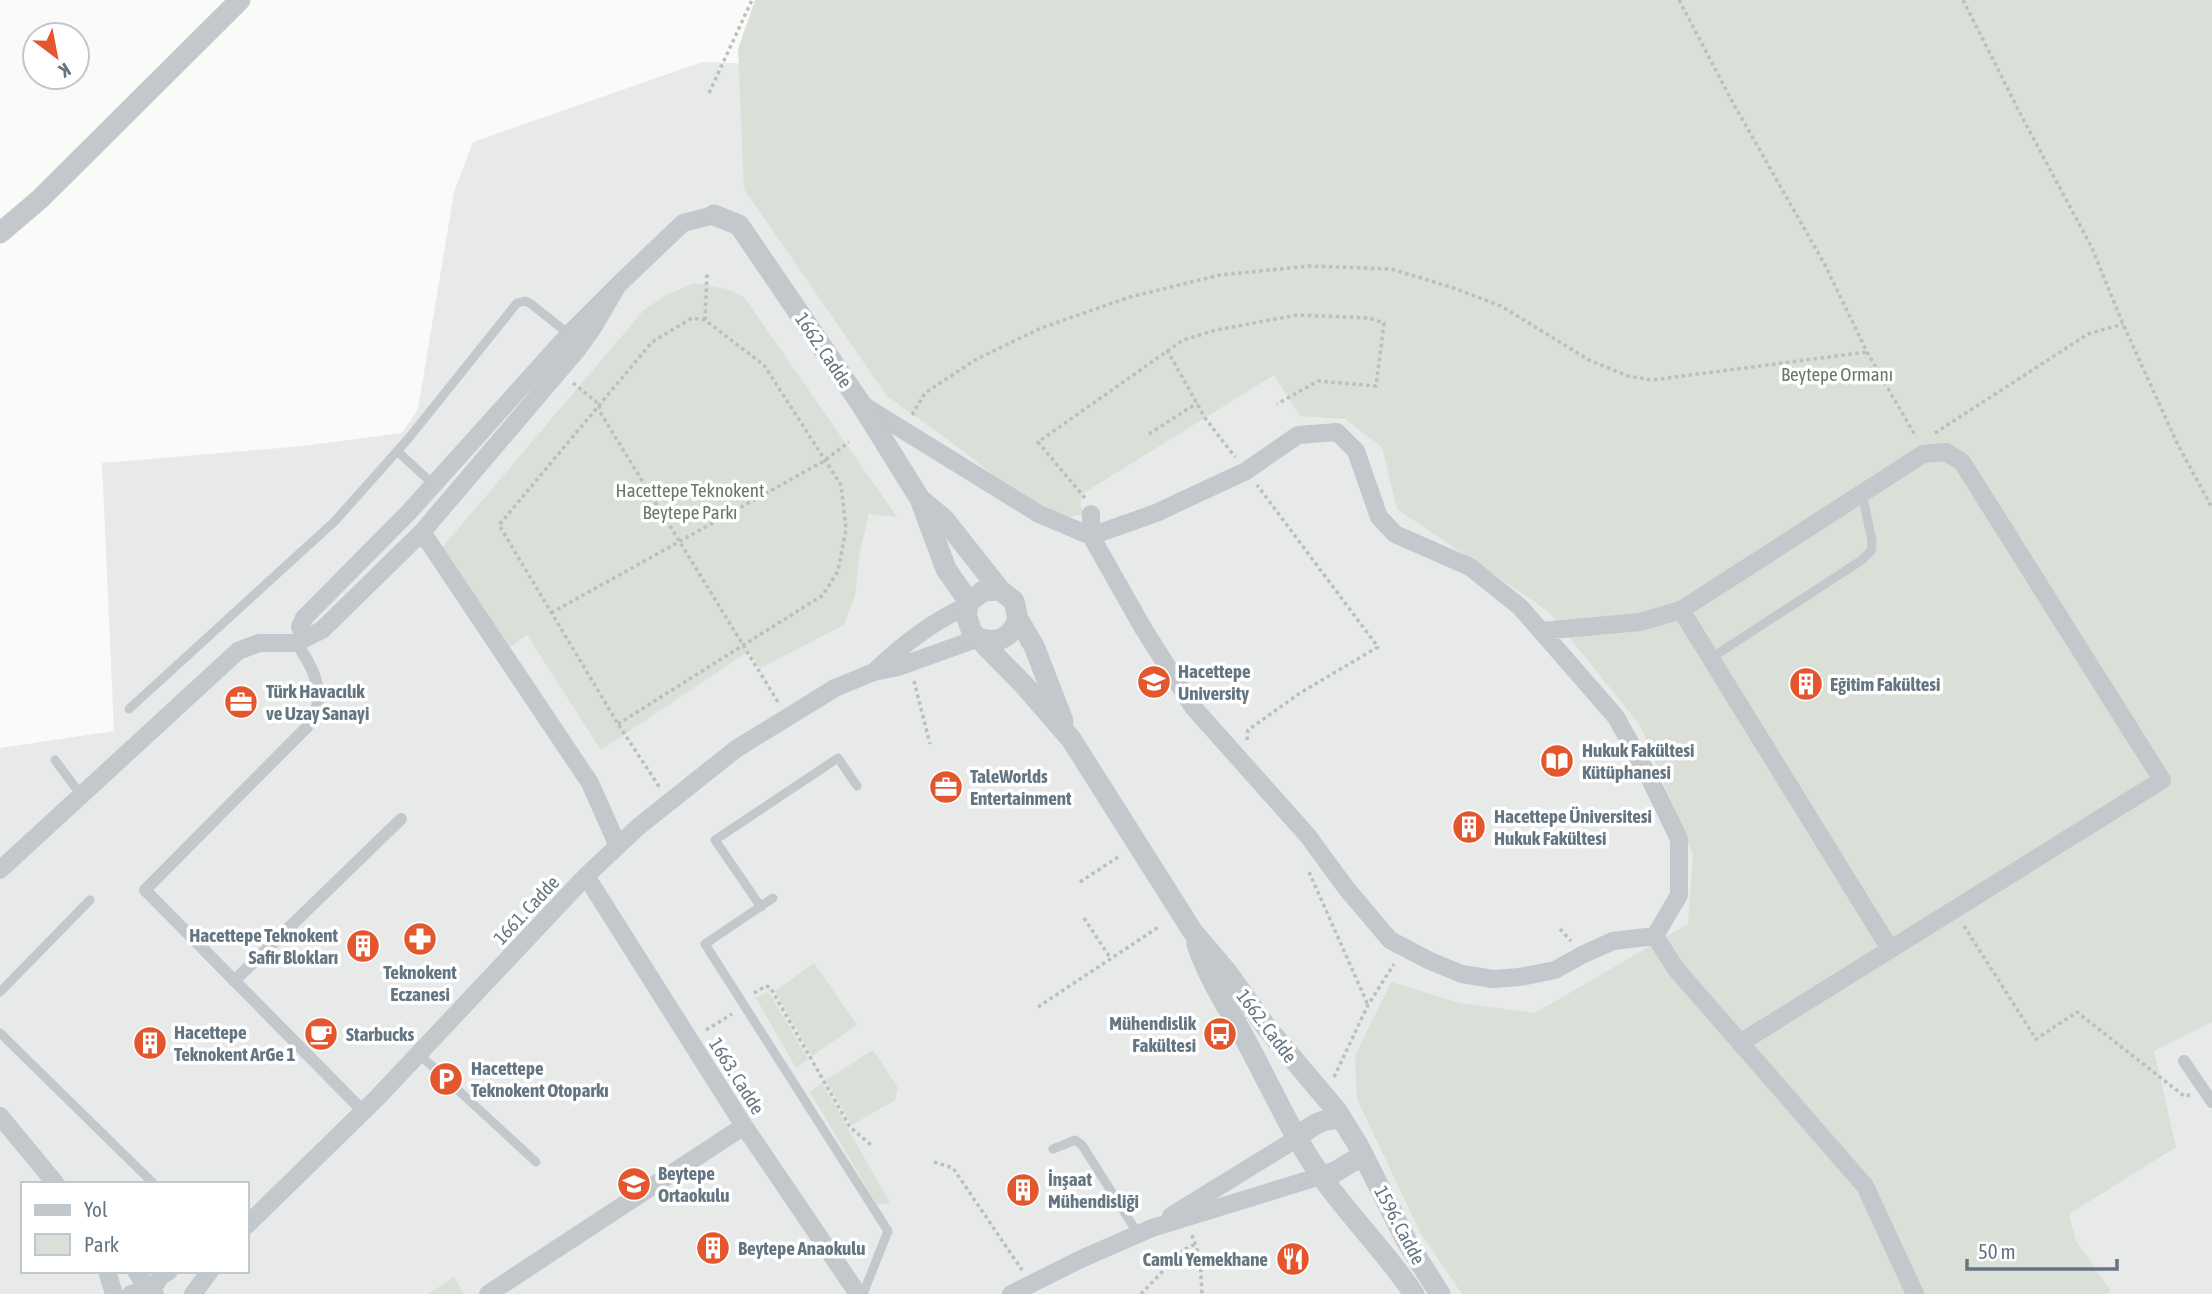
<svg xmlns="http://www.w3.org/2000/svg" width="2212" height="1294" viewBox="0 0 2212 1294" font-family="'Asap Condensed',sans-serif">
	<style>
		.built { fill: #e8e9e9; fill-rule: evenodd }
		.green { fill: #dadfd7 }
		.lines { fill: none; stroke-linecap: round; stroke-linejoin: round }
		.path { stroke: #bbbfc2; stroke-width: 3.5; stroke-dasharray: 3.5 3.5; stroke-linecap: butt }
		.service { stroke: #c3c8cc; stroke-width: 9 }
		.pedestrian { stroke: #c3c8cc; stroke-width: 12 }
		.minor { stroke: #c3c8cc; stroke-width: 18 }
		.tertiary { stroke: #c3c8cc; stroke-width: 21 }
		.labels { text-anchor: middle; dominant-baseline: central; stroke-width: 7; stroke-linejoin: round; paint-order: stroke }
		.street-label { font-size: 19px; fill: #657683; stroke: #fff }
		.park-label { font-size: 19px; fill: #687a64; stroke: #fff }
		.poi-label { font-size: 19px; font-weight: bold; fill: #657683; stroke: #fff; text-anchor: start }
	</style>
	<rect width="100%" height="100%" fill="#fafaf8"/>
	<!-- built -->
	<path class="built" d="M702 62 976 71 2212 709V1294H0V748L114 731 102 463 303 446 402 433 418 409 454 192 473 142ZM23 1184H247V1271H23Z"/>
	<!-- green -->
	<path class="green" d="M755 0H2212V1022L2154 1051 2176 1147 2069 1214 2076 1241 2111 1291 2105 1294H1462L1420 1232 1357 1099 1355 1056 1391 982 1460 1003 1535 1013 1688 924 1693 855 1640 725 1548 611 1397 509 1382 447 1345 419 1300 416 1274 375 1082 494 1080 506 1085 514 1065 518 999 480 962 450 887 396 744 189 738 49Z
		M694 283 727 289 744 297 897 517 869 514 859 556 855 596 844 625 760 668 749 651 601 750 527 635 506 650 440 550 644 310 665 296Z
		M814 963 857 1025 812 1056 775 991Z
		M766 992 770 994 808 1059 796 1068 756 998Z
		M873 1050 898 1088 895 1100 852 1125 826 1080Z
		M822 1083 890 1203 877 1205 810 1092Z
		M454 1277 464 1294H428Z"/>
	<g class="lines">
		<!-- path -->
		<path class="path" d="M1679 0 1733 103 1825 265 1867 352 1916 437
			M1963 0 2022 117 2092 248 2123 324 2177 443 2212 508
			M709 93 752 0
			M705 320 707 274
			M1167 350 1205 418 1235 457
			M573 383 599 404 600 412 778 702
			M912 415 925 393 975 360 1041 328 1130 297 1220 275 1309 266 1391 269 1451 287 1501 306 1589 360 1628 376 1652 380 1867 352
			M1935 433 2088 334 2123 324
			M1149 434 1197 403
			M1085 498 1038 442 1183 340 1216 330 1297 315 1369 318 1384 323 1376 386 1318 381 1277 404
			M551 613 824 461 849 442
			M914 681 930 744
			M618 724 823 595 838 571 846 529 841 485 764 365 705 320 692 318 652 342 499 525 618 724 660 788
			M1247 740 1248 730 1300 693 1378 647 1257 485
			M1309 872 1368 1005
			M1080 882 1118 857
			M1084 918 1111 959
			M1964 926 2036 1039 2077 1012 2184 1096 2190 1095
			M1560 929 1571 941
			M754 993 766 986 770 987 850 1127 871 1145
			M1038 1007 1160 926
			M706 1030 732 1014
			M1334 1077 1368 1005 1394 964
			M934 1162 953 1168 1022 1270
			M1192 1235 1200 1258 1202 1294
			M1141 1294 1183 1250 1195 1244"/>
		<!-- service -->
		<path class="service" d="M397 451 434 485
			M1711 658 1862 560 1871 551 1872 541 1862 493
			M129 709 335 521 408 439 517 303 525 301 531 304 569 334
			M55 760 81 795
			M773 898 705 944 888 1231 863 1294
			M761 907 715 840 838 758 857 786
			M0 992 90 900
			M0 1033 154 1184
			M419 1054 536 1162
			M1053 1149 1075 1140 1082 1145 1138 1234"/>
		<!-- pedestrian -->
		<path class="pedestrian" d="M296 643C309 661 322 683 317 707 316 713 310 721 307 727L145 890 363 1111
			M234 981 401 819
			M2184 1061 2212 1102"/>
		<!-- minor -->
		<path class="minor" d="M861 404 1039 514 1091 536 1156 513 1246 471 1298 435 1337 432 1356 451 1379 517 1395 534 1470 567 1520 607 1616 717 1649 777 1679 839V895L1655 936 1613 941 1582 955 1555 970 1520 977 1493 979 1462 974 1430 961 1390 940 1346 888 1308 836 1193 707 1143 628 1091 536V514
			M422 532 590 783 618 846
			M1681 610 1890 949
			M1541 631 1640 622 1681 610 1923 454 1946 452 1962 462 2162 780 1740 1043
			M305 638 300 627 304 618 409 512 569 334 618 285 683 223 714 215
			M874 672C901 646 933 621 967 606
			M0 870 238 651 259 643H296L322 630 422 532 577 350 594 326 618 285
			M586 876 744 1126 858 1294
			M1655 936 1676 969 1865 1186 1915 1294
			M0 1116 56 1184
			M1171 1216 1296 1139
			M247 1225 377 1098 586 876 638 827 736 749 835 688 874 672 898 667 979 638
			M107 1271 114 1294
			M136 1271 150 1292
			M150 1292 161 1276 169 1271
			M131 1294 142 1291 155 1294
			M193 1294 210 1271
			M488 1294 744 1126
			M1011 1294 1081 1259 1152 1228 1321 1176"/>
		<!-- tertiary -->
		<path class="tertiary" d="M714 215 739 225 861 404 920 499 946 569 969 602
			M0 233 40 199 240 0
			M921 500 944 519 1000 590 1014 601 1018 619 1034 646 1063 721
			M1000 590 983 591 969 602 966 615 972 632 1025 686 1071 739 1193 932 1227 972 1267 1028 1337 1111 1358 1145 1406 1240 1440 1294
			M979 638C997 645 1012 637 1018 619
			M1197 944C1208 978 1228 1007 1245 1039 1272 1088 1293 1139 1327 1184 1355 1222 1388 1255 1414 1294
			M1296 1139C1309 1127 1323 1117 1342 1119
			M1321 1176 1335 1172 1363 1155"/>
	</g>
	<!-- icons -->
	<defs>
		<g id="university-disc" transform="scale(1.75)"><circle r="9.5" fill="#e4572e" stroke="#fff"/><path d="M0-5L7-2L0 1L-7-2ZM-4 1L0 2.5L4 1V4Q0 6-4 4Z" fill="#fff"/></g>
		<g id="building-disc" transform="scale(1.75)"><circle r="9.5" fill="#e4572e" stroke="#fff"/><path d="M-4-6H4V6H1V3H-1V6H-4ZM-2.5-4.3h1.7v1.8h-1.7ZM.8-4.3h1.7v1.8H.8ZM-2.5-1h1.7V.8h-1.7ZM.8-1h1.7V.8H.8Z" fill="#fff"/></g>
		<g id="office-disc" transform="scale(1.75)"><circle r="9.5" fill="#e4572e" stroke="#fff"/><path d="M-6-3h4V-5.5h4V-3h4V5H-6ZM-1-4.5V-3h2v-1.5ZM-6 0V1H6V0Z" fill="#fff"/></g>
		<g id="library-disc" transform="scale(1.75)"><circle r="9.5" fill="#e4572e" stroke="#fff"/><path d="M-6-4Q-3-5.5-.7-3.5V5Q-3 3-6 4ZM6-4Q3-5.5 .7-3.5V5Q3 3 6 4Z" fill="#fff"/></g>
		<g id="pharmacy-disc" transform="scale(1.75)"><circle r="9.5" fill="#e4572e" stroke="#fff"/><path d="M-2-6h4v4h4v4h-4v4h-4v-4h-4v-4h4Z" fill="#fff"/></g>
		<g id="cafe-disc" transform="scale(1.75)"><circle r="9.5" fill="#e4572e" stroke="#fff"/><path d="M-5.5-4.5H6V0H3Q3 3.5 0 3.5H-2.5Q-5.5 3.5-5.5 0ZM3-3.2v2h1.7v-2ZM-6 4.5H4V6H-6Z" fill="#fff"/></g>
		<g id="bus-disc" transform="scale(1.75)"><circle r="9.5" fill="#e4572e" stroke="#fff"/><path d="M-5-6H5V4H4V6H2V4H-2V6H-4V4H-5ZM-3.5-4V0h7V-4ZM-3.5 1.2v1.5H-2V1.2ZM2 1.2v1.5H3.5V1.2Z" fill="#fff"/></g>
		<g id="parking-disc" transform="scale(1.75)"><circle r="9.5" fill="#e4572e" stroke="#fff"/><path d="M-3.5-5.5H1a3.5 3.5 0 0 1 0 7H-1V5.5H-3.5ZM-1-3.4V-.6H.8a1.4 1.4 0 0 0 0-2.8Z" fill="#fff"/></g>
		<g id="school-disc" transform="scale(1.75)"><circle r="9.5" fill="#e4572e" stroke="#fff"/><path d="M0-5L7-2L0 1L-7-2ZM-4 1L0 2.5L4 1V4Q0 6-4 4Z" fill="#fff"/></g>
		<g id="restaurant-disc" transform="scale(1.75)"><circle r="9.5" fill="#e4572e" stroke="#fff"/><path d="M-5-6h1v4h1v-4h1v4h1v-4h1v5L-1.5 .5V6h-2V.5L-5-1ZM5-6V6H3V1.5H1.5Q1.5-4 5-6Z" fill="#fff"/></g>
	</defs>
	<g fill-rule="evenodd">
		<use href="#university-disc" x="1154" y="682"/>
		<use href="#building-disc" x="1806" y="684"/>
		<use href="#office-disc" x="241" y="702"/>
		<use href="#library-disc" x="1557" y="761"/>
		<use href="#office-disc" x="946" y="787"/>
		<use href="#building-disc" x="1469" y="827"/>
		<use href="#pharmacy-disc" x="420" y="939"/>
		<use href="#building-disc" x="363" y="946"/>
		<use href="#cafe-disc" x="321" y="1034"/>
		<use href="#bus-disc" x="1220" y="1034"/>
		<use href="#building-disc" x="150" y="1043"/>
		<use href="#parking-disc" x="446" y="1079"/>
		<use href="#school-disc" x="634" y="1184"/>
		<use href="#building-disc" x="1023" y="1190"/>
		<use href="#building-disc" x="713" y="1248"/>
		<use href="#restaurant-disc" x="1293" y="1259"/>
	</g>
	<g class="labels">
		<!-- street labels -->
		<g class="street-label">
			<text transform="translate(824 350) rotate(56)">1662. Cadde</text>
			<text transform="translate(526 910) rotate(-47)">1661. Cadde</text>
			<text transform="translate(1267 1026) rotate(53)">1662. Cadde</text>
			<text transform="translate(737 1076) rotate(58)">1663. Cadde</text>
			<text transform="translate(1400 1225) rotate(62)">1596. Cadde</text>
		</g>
		<!-- park labels -->
		<g class="park-label">
			<text x="1837" y="374">Beytepe Ormanı</text>
			<text x="690" y="490">Hacettepe Teknokent<tspan x="690" dy="22">Beytepe Parkı</tspan></text>
		</g>
		<!-- poi labels -->
		<g class="poi-label">
			<text x="1178" y="671">Hacettepe<tspan x="1178" dy="22">University</tspan></text>
			<text x="1830" y="684">Eğitim Fakültesi</text>
			<text x="266" y="691">Türk Havacılık<tspan x="266" dy="22">ve Uzay Sanayi</tspan></text>
			<text x="1582" y="750">Hukuk Fakültesi<tspan x="1582" dy="22">Kütüphanesi</tspan></text>
			<text x="970" y="776">TaleWorlds<tspan x="970" dy="22">Entertainment</tspan></text>
			<text x="1494" y="816">Hacettepe Üniversitesi<tspan x="1494" dy="22">Hukuk Fakültesi</tspan></text>
			<text x="338" y="935" text-anchor="end">Hacettepe Teknokent<tspan x="338" dy="22">Safir Blokları</tspan></text>
			<text x="420" y="972" text-anchor="middle">Teknokent<tspan x="420" dy="22">Eczanesi</tspan></text>
			<text x="1196" y="1023" text-anchor="end">Mühendislik<tspan x="1196" dy="22">Fakültesi</tspan></text>
			<text x="174" y="1032">Hacettepe<tspan x="174" dy="22">Teknokent ArGe 1</tspan></text>
			<text x="346" y="1034">Starbucks</text>
			<text x="471" y="1068">Hacettepe<tspan x="471" dy="22">Teknokent Otoparkı</tspan></text>
			<text x="658" y="1173">Beytepe<tspan x="658" dy="22">Ortaokulu</tspan></text>
			<text x="1048" y="1179">İnşaat<tspan x="1048" dy="22">Mühendisliği</tspan></text>
			<text x="738" y="1248">Beytepe Anaokulu</text>
			<text x="1268" y="1259" text-anchor="end">Camlı Yemekhane</text>
		</g>
	</g>
	<!-- legend -->
	<rect x="21" y="1182" width="228" height="91" fill="#ffffff" stroke="#c1c8cd" stroke-width="2"/>
	<rect x="35" y="1205" width="35" height="10" fill="#c3c8cc" stroke="#c1c8cd" stroke-width="2"/>
	<text x="84" y="1217" font-size="21" fill="#657683">Yol</text>
	<rect x="35" y="1234" width="35" height="21" fill="#dadfd7" stroke="#c1c8cd" stroke-width="2"/>
	<text x="84" y="1252" font-size="21" fill="#657683">Park</text>
	<!-- north arrow -->
	<g transform="translate(56 56) rotate(148)"><circle r="33" fill="#ffffff" stroke="#c1c8cd" stroke-width="2"/>
	<path d="M0-5L12 26L0 18L-12 26Z" fill="#e4572e"/>
	<text y="-10" font-size="19" font-weight="bold" text-anchor="middle" fill="#657683">K</text>
	</g>
	<!-- scale -->
	<path d="M1967 1259v10h150v-10" fill="none" stroke="#657683" stroke-width="3.5"/>
	<text x="1978" y="1259" font-size="21" fill="#657683" stroke="#ffffff" stroke-width="5" paint-order="stroke">50 m</text>
</svg>
